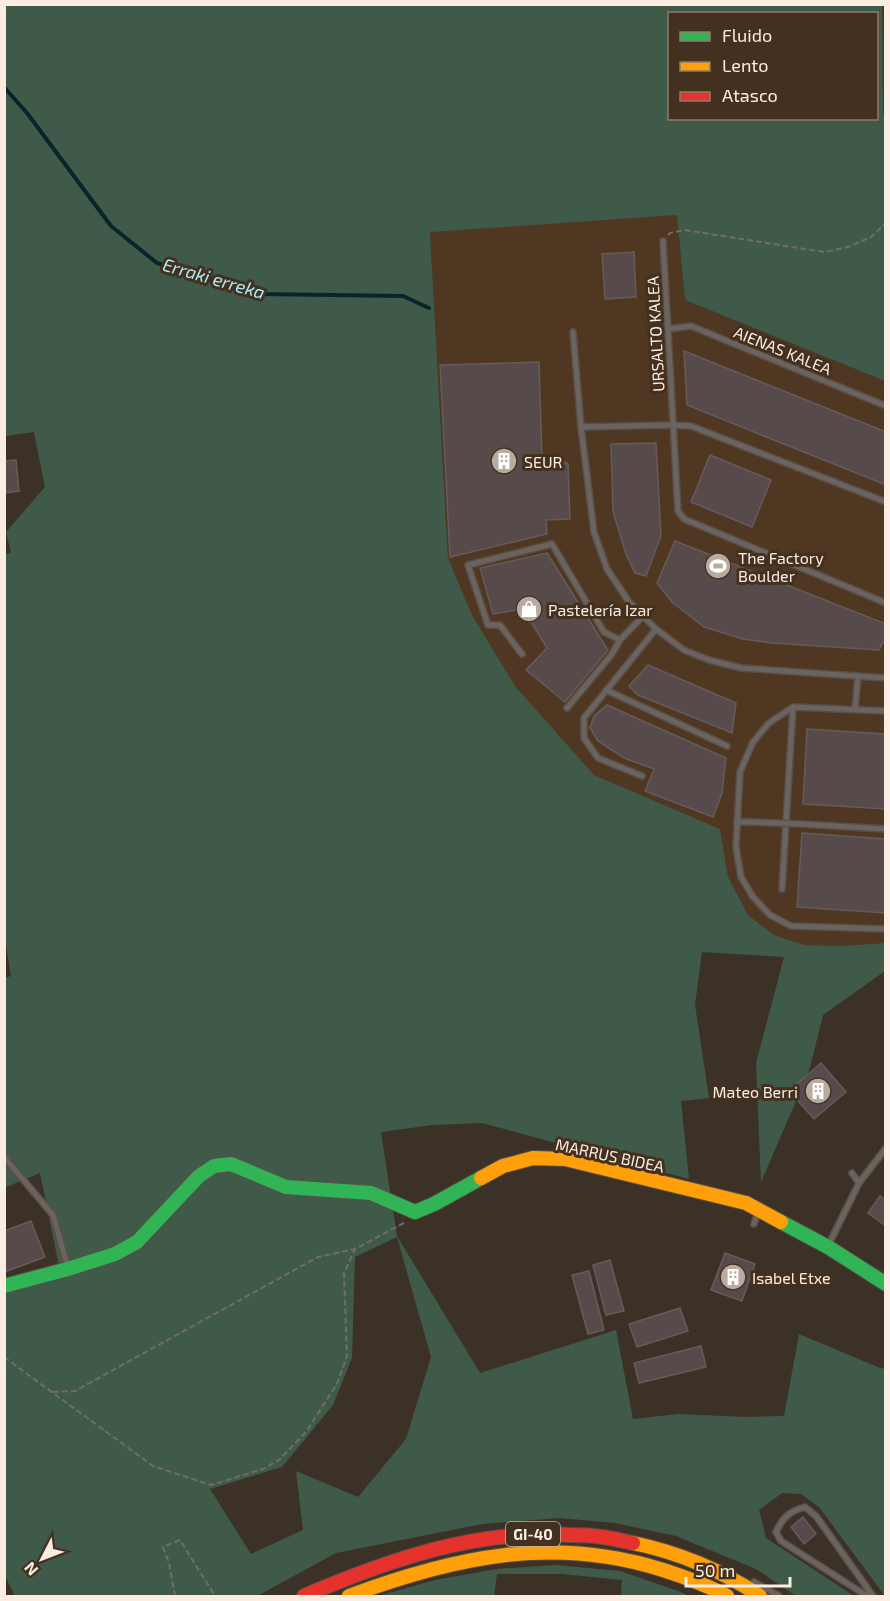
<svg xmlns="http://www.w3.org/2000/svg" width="890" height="1601" viewBox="0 0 890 1601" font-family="'Exo 2',sans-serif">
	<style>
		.built { fill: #503722 }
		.green { fill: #405a4a; fill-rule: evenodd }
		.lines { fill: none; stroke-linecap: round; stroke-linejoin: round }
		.stream { stroke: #06262c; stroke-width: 4 }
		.building { fill: #564b4a; stroke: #665b5a; stroke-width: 1.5 }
		.lane-casing { stroke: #594f46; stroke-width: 8 }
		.fast-casing { stroke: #594f46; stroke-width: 16 }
		.slow-casing { stroke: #594f46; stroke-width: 16 }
		.jam-casing { stroke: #594f46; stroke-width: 16 }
		.path { stroke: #726c67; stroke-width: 2; stroke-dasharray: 6 3; stroke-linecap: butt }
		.lane { stroke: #6b6360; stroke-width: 5 }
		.fast { stroke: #30b455; stroke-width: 14 }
		.slow { stroke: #ff9f0a; stroke-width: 14 }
		.jam { stroke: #e5322d; stroke-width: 14 }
		.lane-bridge-casing { stroke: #594f46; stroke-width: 8; stroke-linecap: butt }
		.lane-bridge { stroke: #6b6360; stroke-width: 5 }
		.labels { text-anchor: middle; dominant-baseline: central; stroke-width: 6; stroke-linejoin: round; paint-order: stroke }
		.shield { fill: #44301e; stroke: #c4b4a7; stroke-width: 1.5 }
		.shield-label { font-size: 15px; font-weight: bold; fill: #fbede2 }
		.street-label { font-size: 16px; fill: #fbede2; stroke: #44301e }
		.poi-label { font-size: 16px; fill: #fbede2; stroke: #44301e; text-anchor: start }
		.water-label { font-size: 18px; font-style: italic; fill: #adebfb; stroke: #44301e }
	</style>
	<rect width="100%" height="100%" fill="#3c3126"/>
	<!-- built -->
	<path class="built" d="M882 5H886V116H883Z
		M677 215 685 300 885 381V943L841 946 804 945 774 935 748 915 728 877 720 829 594 775 515 686 472 615 448 558 430 231Z"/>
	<!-- green -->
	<path class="green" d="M4 5H882L883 115 886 116 885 381 685 300 677 215 430 232 448 558 472 615 515 686 594 775 720 829 728 877 748 915 774 935 804 945 841 946 885 943V971L823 1015 809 1071 761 1182 756 1063 784 957 702 952 695 1005 709 1098 681 1101 689 1179 482 1123 433 1125 381 1132 397 1236 480 1373 616 1330 633 1419 678 1414 746 1417 784 1416 799 1334 880 1368 885 1369V1596L819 1507 801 1494 782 1493 759 1510 766 1538 854 1596H796L756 1569 676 1536 615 1523 560 1518 482 1524 336 1553 257 1596H15L4 1574 5 1293 61 1276 40 1173 4 1188V978L11 976 4 933V554L11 553 6 532 45 487 34 432 5 436ZM670 14H876V118H670ZM397 1237 431 1357 406 1439 358 1497 296 1471 303 1530 251 1554 210 1489 282 1467 333 1405 352 1358 355 1257Z
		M556 1565 620 1571 678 1591 689 1596H621L622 1580 562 1574H497L494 1596H378L435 1580 497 1569Z"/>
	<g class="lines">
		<!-- stream -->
		<path class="stream" d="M4 87 27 113 111 226 157 263 258 294 403 296 429 308"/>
	</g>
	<!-- building -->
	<path class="building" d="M634 252 636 297 605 299 602 254Z
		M684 351 886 432V485L687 405Z
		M539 362 542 457H556L568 464 570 519 546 520 547 534 450 557 440 365Z
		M656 443 661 536 646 576 635 573 626 554 613 512 611 444Z
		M710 455 771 480 752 527 691 502Z
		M16 460 19 491 4 493V461Z
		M675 541 886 624V643L883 642 879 650 771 643 743 639 704 627 672 602 657 583Z
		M547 553 608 650 565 702 526 670 547 648 523 609 493 614 480 568Z
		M648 665 736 703 732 733 638 695 629 686Z
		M607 705 726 758 722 793 713 817 645 791 654 769 624 758 598 741 590 728 594 716Z
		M807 729 886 734V809L803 804Z
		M802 833 886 839V913L797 907Z
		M821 1063 846 1092 814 1119 789 1091Z
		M880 1196 886 1200V1226L868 1213Z
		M31 1221 45 1257 7 1271 4 1266V1231Z
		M725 1253 755 1264 742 1301 711 1290Z
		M610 1260 624 1311 606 1315 593 1265Z
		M589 1271 604 1330 588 1334 572 1275Z
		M680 1308 688 1331 637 1347 629 1324Z
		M701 1346 706 1367 639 1383 634 1363Z
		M803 1517 816 1534 804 1544 791 1527Z"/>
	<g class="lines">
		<!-- lane casing -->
		<g class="lane-casing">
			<path id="lane" d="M663 241 678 511 684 519 886 603
				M669 329 691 326 886 406
				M573 332 581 427 594 532 607 569 629 602 656 629 684 650 709 660 741 668 886 678
				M581 427 672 425 691 426 886 502
				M522 654 500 625H488L468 565 552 544 604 632 620 640
				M606 690 727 746
				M793 707 769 723 753 742 740 772 736 847 741 877 753 897 770 915 791 926 886 929
				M567 708 612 654 620 640 643 616
				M855 709 858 676
				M642 776 598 758 584 738V718L656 629
				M737 822H752
				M801 824 886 829
				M782 889 793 707 886 711
				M4 1157 53 1215 68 1268
				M852 1173 859 1183
				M754 1224 758 1212
				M829 1244 859 1183 886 1148
				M754 1582 779 1596
				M867 1596 781 1541 776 1532C783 1517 790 1511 805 1507L816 1516 873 1596"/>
		</g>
		<!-- fast casing -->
		<g class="fast-casing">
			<path id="fast" d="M781 1222 828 1247 886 1284
				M4 1286 68 1269 115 1254 137 1242 199 1176 214 1166 231 1164 286 1187 371 1193 415 1212 434 1204 481 1178"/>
		</g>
		<!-- slow casing -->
		<g class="slow-casing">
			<path id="slow" d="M481 1178 503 1166 533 1158 565 1159 746 1203 781 1222
				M633 1543C677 1552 723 1571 760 1596
				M349 1596C454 1557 553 1535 663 1570 685 1577 707 1585 727 1596"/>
		</g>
		<!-- jam casing -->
		<g class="jam-casing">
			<path id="jam" d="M304 1596C388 1560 477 1529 570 1535 580 1535 591 1535 602 1537 612 1538 623 1541 633 1543"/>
		</g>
		<!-- path -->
		<path class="path" d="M668 235 670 233 685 230 824 252 848 247 871 237 886 223
			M4 1357 153 1466 211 1485 263 1469 279 1460 306 1432 337 1384 347 1356 344 1273 355 1249
			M53 1392 75 1391 318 1257 355 1249 404 1223
			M4 1596H5
			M175 1596 169 1563 163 1547 180 1540 215 1596"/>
		<!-- lane -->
		<use href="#lane" class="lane"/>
		<!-- fast -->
		<use href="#fast" class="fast"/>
		<!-- slow -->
		<use href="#slow" class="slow"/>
		<!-- jam -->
		<use href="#jam" class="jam"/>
		<!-- lane-bridge casing -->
		<g class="lane-bridge-casing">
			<path id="lane-bridge" d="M752 822 801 824"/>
		</g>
		<!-- lane-bridge -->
		<use href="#lane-bridge" class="lane-bridge"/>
	</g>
	<!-- icons -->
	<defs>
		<g id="building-disc" transform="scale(1.35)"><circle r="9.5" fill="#b8aba0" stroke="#44301e"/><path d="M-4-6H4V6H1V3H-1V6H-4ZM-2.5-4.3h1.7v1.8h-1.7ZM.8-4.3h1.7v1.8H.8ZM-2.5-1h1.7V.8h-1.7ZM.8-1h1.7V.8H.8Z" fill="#fff"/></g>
		<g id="stadium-disc" transform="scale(1.35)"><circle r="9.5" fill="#b8aba0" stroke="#44301e"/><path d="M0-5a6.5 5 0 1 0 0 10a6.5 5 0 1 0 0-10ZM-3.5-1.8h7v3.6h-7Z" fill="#fff"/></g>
		<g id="shop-disc" transform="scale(1.35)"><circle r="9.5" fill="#b8aba0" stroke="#44301e"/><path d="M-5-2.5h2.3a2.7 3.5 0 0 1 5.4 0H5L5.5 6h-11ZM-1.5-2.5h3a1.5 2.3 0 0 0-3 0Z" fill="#fff"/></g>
	</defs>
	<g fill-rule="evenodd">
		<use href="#building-disc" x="504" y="461"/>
		<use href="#stadium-disc" x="718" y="566"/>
		<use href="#shop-disc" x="529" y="609"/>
		<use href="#building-disc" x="818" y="1091"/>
		<use href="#building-disc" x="733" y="1277"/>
	</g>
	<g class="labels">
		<!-- shield labels -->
		<rect class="shield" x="506" y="1522" width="54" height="24" rx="4.5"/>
		<g class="shield-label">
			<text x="533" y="1534">GI-40</text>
		</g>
		<!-- street labels -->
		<g class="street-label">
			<text transform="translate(655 334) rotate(-93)">URSALTO KALEA</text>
			<text transform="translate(783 350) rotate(22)">AIENAS KALEA</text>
			<text transform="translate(610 1155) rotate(12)">MARRUS BIDEA</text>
		</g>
		<!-- poi labels -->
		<g class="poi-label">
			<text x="524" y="461">SEUR</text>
			<text x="738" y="557">The Factory<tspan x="738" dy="18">Boulder</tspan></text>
			<text x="548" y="609">Pastelería Izar</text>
			<text x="798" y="1091" text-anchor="end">Mateo Berri</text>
			<text x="752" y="1277">Isabel Etxe</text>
		</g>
		<!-- water labels -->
		<g class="water-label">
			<text transform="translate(214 278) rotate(16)">Erraki erreka</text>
		</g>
	</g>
	<!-- border -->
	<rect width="890" height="1601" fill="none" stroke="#fbede2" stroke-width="12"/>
	<!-- legend -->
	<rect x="668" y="12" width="210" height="108" fill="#44301e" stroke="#8d7c6c" stroke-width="1.5"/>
	<rect x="680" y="32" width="30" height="9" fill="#30b455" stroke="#8d7c6c" stroke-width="1.5"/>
	<text x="722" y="42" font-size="18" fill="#fbede2">Fluido</text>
	<rect x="680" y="62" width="30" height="9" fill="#ff9f0a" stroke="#8d7c6c" stroke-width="1.5"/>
	<text x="722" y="72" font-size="18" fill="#fbede2">Lento</text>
	<rect x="680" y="92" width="30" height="9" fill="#e5322d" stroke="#8d7c6c" stroke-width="1.5"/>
	<text x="722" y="102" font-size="18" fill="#fbede2">Atasco</text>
	<!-- north arrow -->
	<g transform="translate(42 1559) rotate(228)" stroke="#44301e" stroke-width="4.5" paint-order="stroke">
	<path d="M0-4.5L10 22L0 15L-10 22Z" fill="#fbede2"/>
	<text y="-9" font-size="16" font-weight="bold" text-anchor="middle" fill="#fbede2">N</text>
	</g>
	<!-- scale -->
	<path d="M686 1577v9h104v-9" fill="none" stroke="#fbede2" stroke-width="3"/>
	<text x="695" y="1577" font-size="18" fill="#fbede2" stroke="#44301e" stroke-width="4.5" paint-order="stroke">50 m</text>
</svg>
